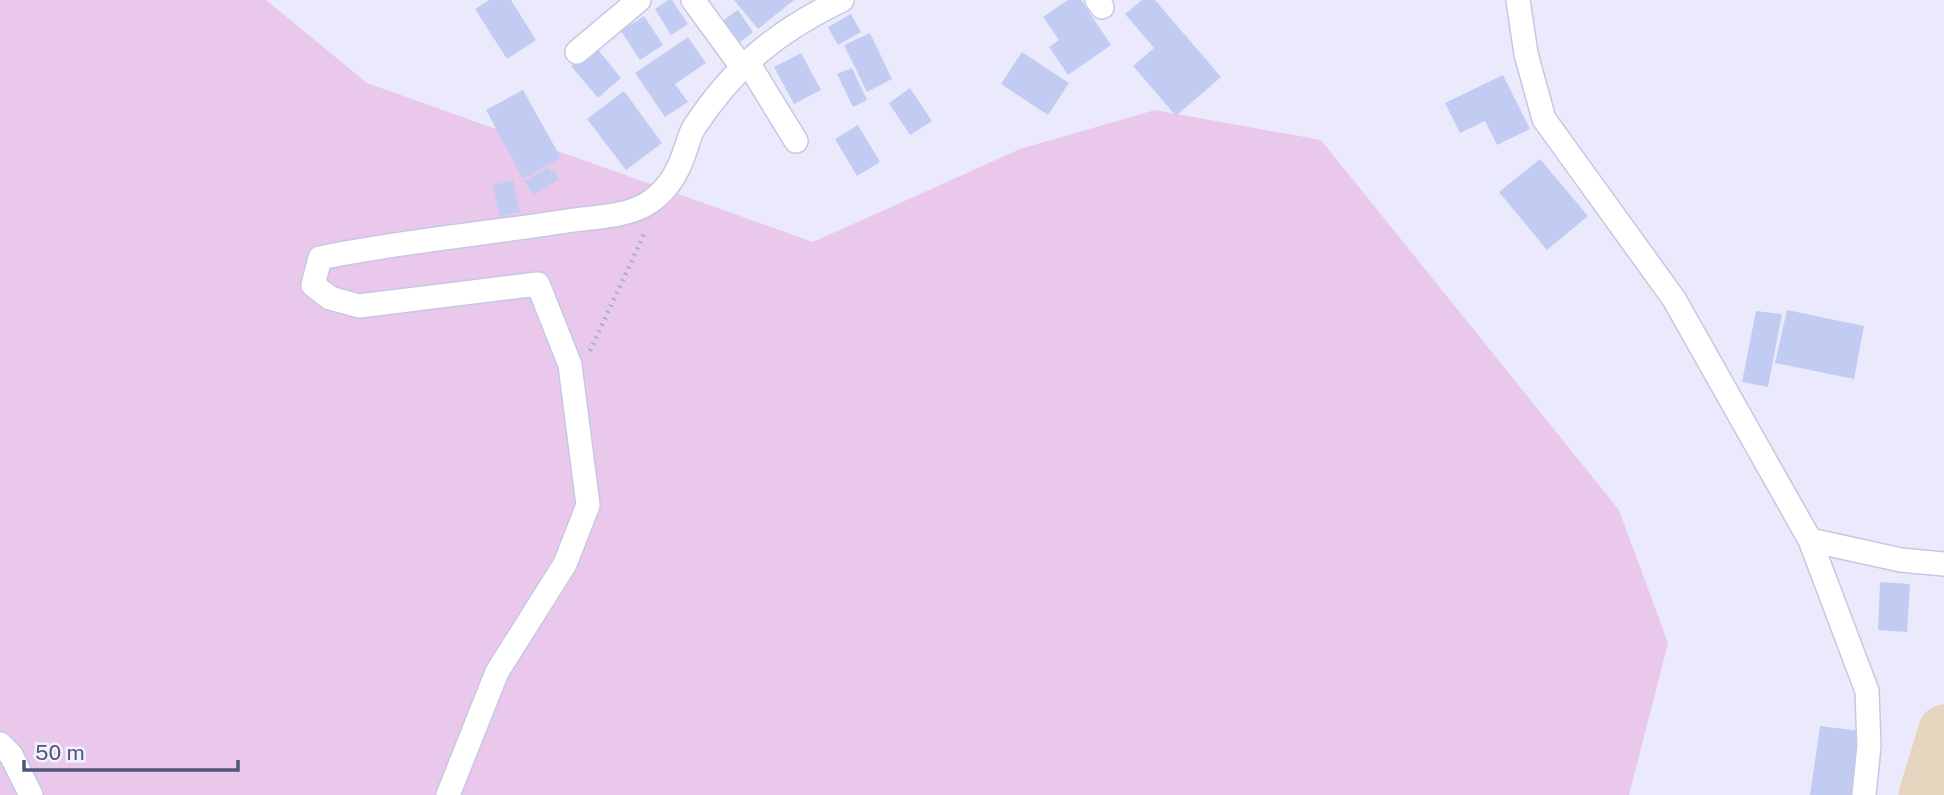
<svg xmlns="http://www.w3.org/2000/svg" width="1944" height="795" viewBox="0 0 1944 795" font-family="'Public Sans',sans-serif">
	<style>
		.green { fill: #eac8eb }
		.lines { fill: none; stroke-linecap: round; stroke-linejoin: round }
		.river { stroke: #e7d4be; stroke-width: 51 }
		.building { fill: #c2ccf2 }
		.street-casing { stroke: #c5c8e2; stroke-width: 26 }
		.path { stroke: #a4b0d7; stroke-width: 4.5; stroke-dasharray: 2 5; stroke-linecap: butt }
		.street { stroke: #fff; stroke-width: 23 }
	</style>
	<rect width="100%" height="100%" fill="#eaeafc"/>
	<!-- green -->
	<path class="green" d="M0 0H266L367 83 813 242 1020 149 1155 110 1321 140 1619 510 1668 643 1629 795H0Z"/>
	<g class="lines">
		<!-- river -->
		<path class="river" d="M1924 795 1944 730"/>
	</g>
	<!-- building -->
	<path class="building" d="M489 0H511L536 40 507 59 475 9Z
		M668 0H672L688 24 671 35 655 9Z
		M734 0H794L758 29Z
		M1068 0H1081L1111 45 1068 75 1049 47 1059 40 1043 17Z
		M1142 0H1155L1221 77 1176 116 1133 66 1154 48 1125 14Z
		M738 10 753 32 732 48 722 21Z
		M851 14 861 32 838 45 828 27Z
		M644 16 663 45 640 60 621 31Z
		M870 33 892 79 867 92 844 45Z
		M688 37 706 63 675 84 688 102 665 117 635 73Z
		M595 46 621 78 598 98 571 66Z
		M1022 52 1069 83 1048 115 1001 84Z
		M801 53 821 90 794 104 774 67Z
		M852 68 867 100 853 107 837 74Z
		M1503 75 1530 129 1497 145 1485 121 1460 133 1445 103Z
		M910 88 932 121 910 135 889 103Z
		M523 90 561 158 523 179 486 110Z
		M624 91 662 143 626 170 587 119Z
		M858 125 880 162 857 176 835 139Z
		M1540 159 1588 216 1547 250 1499 192Z
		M548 168 550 172 554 170 559 179 533 195 525 181Z
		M513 180 520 212 500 217 493 185Z
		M1787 310 1864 326 1854 379 1775 363Z
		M1756 311 1782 314 1768 387 1742 382Z
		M1880 582 1910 584 1907 632 1878 630Z
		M1820 726 1860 731 1852 795H1810Z"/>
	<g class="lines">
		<!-- street casing -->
		<g class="street-casing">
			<path id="street" d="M693 0 742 67
				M1097 0 1102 7
				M1518 0 1526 54 1544 119 1674 299 1810 540 1867 691 1869 746 1864 795
				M577 52 639 0
				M747 61 796 141
				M1810 540 1901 560 1944 564
				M0 744 11 755 31 795
				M448 795 497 672 565 564 588 505 570 365 538 284 359 306 330 298 313 285 320 258C402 241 485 234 567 221 592 217 623 217 645 205 666 193 678 173 685 151 688 143 690 133 695 126 734 67 777 31 842 0"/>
		</g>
		<!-- path -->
		<path class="path" d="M590 351 645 232"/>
		<!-- street -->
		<use href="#street" class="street"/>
	</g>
	<!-- scale -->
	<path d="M24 760v10h214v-10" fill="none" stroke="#4d5878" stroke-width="3.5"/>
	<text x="35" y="760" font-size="21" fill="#4d5878" stroke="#f1f1ff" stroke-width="5" paint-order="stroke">50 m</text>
</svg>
